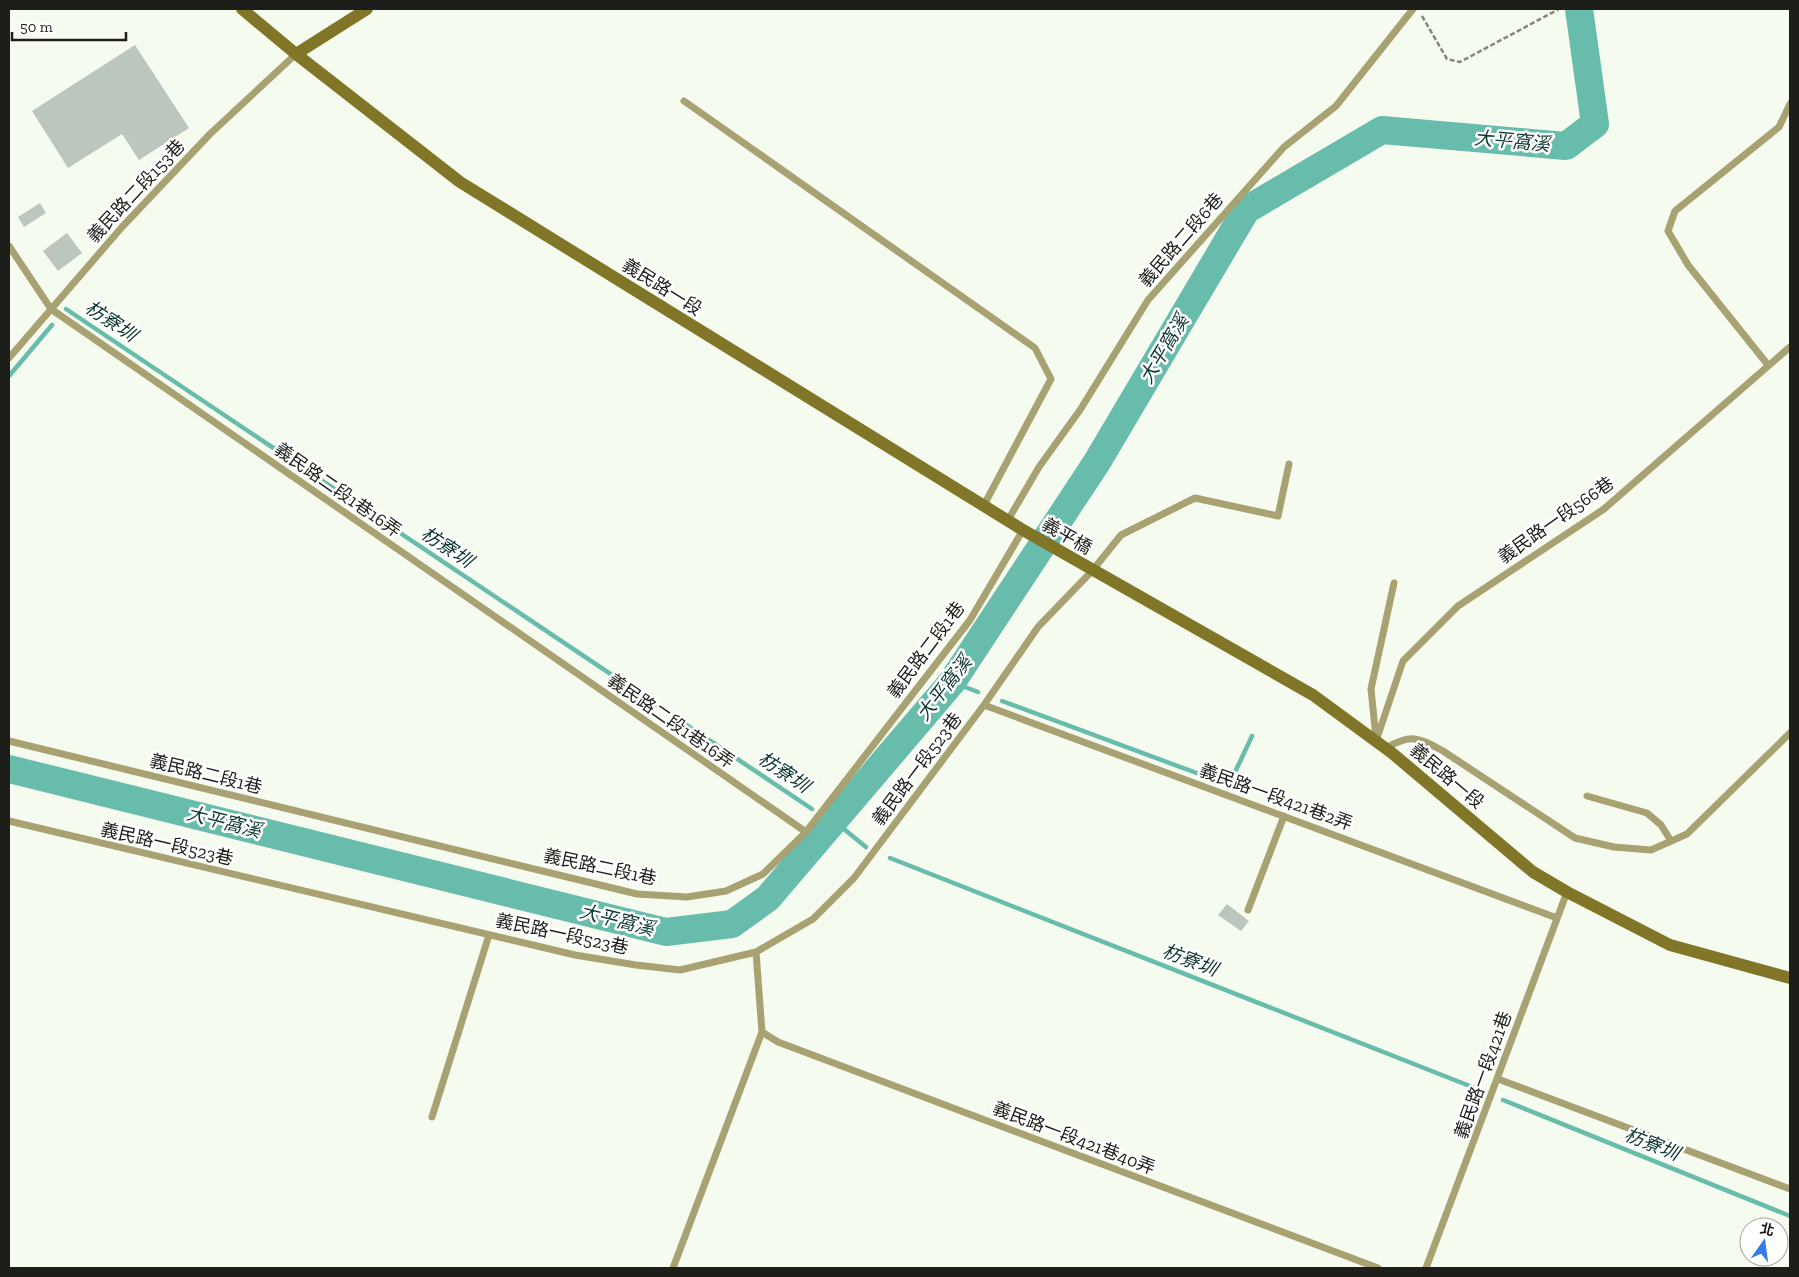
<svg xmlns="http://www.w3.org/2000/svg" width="1799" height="1277" viewBox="0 0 1799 1277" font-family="'Zilla Slab','Noto Sans TC',serif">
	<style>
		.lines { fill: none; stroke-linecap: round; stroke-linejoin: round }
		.stream { stroke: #68bcac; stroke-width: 4.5 }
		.river { stroke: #68bcac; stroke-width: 28 }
		.building { fill: #bbc6be }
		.path { stroke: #83867f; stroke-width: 2.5; stroke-dasharray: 5 2.5; stroke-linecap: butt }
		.lane { stroke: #a8a172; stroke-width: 7 }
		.secondary { stroke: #817627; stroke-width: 12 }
		.labels { text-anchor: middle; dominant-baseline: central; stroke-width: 5; stroke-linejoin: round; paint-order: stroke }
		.street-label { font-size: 18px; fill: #1d1e1a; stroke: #fff }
		.water-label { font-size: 19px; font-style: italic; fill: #103832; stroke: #fff }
	</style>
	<rect width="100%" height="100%" fill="#f6fbf0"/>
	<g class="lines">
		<!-- stream -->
		<path class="stream" d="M66 309 812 809
			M9 376 52 325
			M952 682 978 692
			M1002 701 1229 785 1252 736
			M834 821 866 847
			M890 858 1480 1090
			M1503 1100 1790 1216"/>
		<!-- river -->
		<path class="river" d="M9 769 666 932 732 924 768 898 952 682 1097 462 1246 210 1382 130 1566 146 1595 124 1579 9"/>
	</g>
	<!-- building -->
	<path class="building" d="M135 45 189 128 139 160 122 134 68 168 32 111Z
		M40 203 46 213 24 227 18 217Z
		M67 233 82 253 58 271 43 251Z
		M1227 904 1249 921 1241 931 1218 915Z"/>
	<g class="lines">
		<!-- path -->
		<path class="path" d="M1422 16 1447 59 1460 62 1559 9"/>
		<!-- lane -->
		<path class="lane" d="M684 101 1035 348 1051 379 984 505
			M9 246 51 309 806 832
			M9 358 122 227 210 134 296 54
			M1768 365 1688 265 1668 231 1675 211 1779 127 1790 104
			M1008 520 1039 467 1080 410 1148 300 1284 147 1336 106 1413 9
			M984 705 1557 918
			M1376 738 1371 689 1394 583
			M9 741 637 894 687 897 726 891 763 874 806 832 970 620 1023 530
			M1376 741 1403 661 1458 606 1604 509 1790 347
			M1386 748C1412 733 1419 738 1443 751L1575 838 1614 847 1651 850 1687 834 1790 733
			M1587 796 1647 813 1661 825 1671 841
			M9 821 575 955 636 965 680 970 756 952 813 919 854 878 984 705 1038 627 1092 571 1121 535 1195 498 1278 516 1289 464
			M1248 910 1284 816
			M762 1032 778 1042 1378 1268
			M1498 1079 1790 1189
			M432 1117 489 935
			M673 1268 762 1032 756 952
			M1426 1268 1567 892"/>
		<!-- secondary -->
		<path class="secondary" d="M242 9 296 54 460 182 1023 530 1313 695 1392 753 1533 872 1567 892 1670 945 1790 978
			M296 54 367 9"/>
	</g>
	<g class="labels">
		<!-- street labels -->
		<g class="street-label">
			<text transform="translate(136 191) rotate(-47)">義民路二段153巷</text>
			<text transform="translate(1181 240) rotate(-49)">義民路二段6巷</text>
			<text transform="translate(662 287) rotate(32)">義民路一段</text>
			<text transform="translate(338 490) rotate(35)">義民路二段1巷16弄</text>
			<text transform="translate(1556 520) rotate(-35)">義民路一段566巷</text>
			<text transform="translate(1067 536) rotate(30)">義平橋</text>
			<text transform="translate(926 650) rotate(-53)">義民路二段1巷</text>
			<text transform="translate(671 721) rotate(35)">義民路二段1巷16弄</text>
			<text transform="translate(917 769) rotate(-53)">義民路一段523巷</text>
			<text transform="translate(206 774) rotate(14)">義民路二段1巷</text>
			<text transform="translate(1447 776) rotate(40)">義民路一段</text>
			<text transform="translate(1276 797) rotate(20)">義民路一段421巷2弄</text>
			<text transform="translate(167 844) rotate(13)">義民路一段523巷</text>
			<text transform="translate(600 867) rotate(12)">義民路二段1巷</text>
			<text transform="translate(562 934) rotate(12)">義民路一段523巷</text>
			<text transform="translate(1483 1075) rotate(-70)">義民路一段421巷</text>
			<text transform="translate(1074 1138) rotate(21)">義民路一段421巷40弄</text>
		</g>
		<!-- water labels -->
		<g class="water-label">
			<text transform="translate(1512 141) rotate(5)">大平窩溪</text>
			<text transform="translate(111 321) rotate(34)">枋寮圳</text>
			<text transform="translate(1164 349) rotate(-59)">大平窩溪</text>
			<text transform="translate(447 547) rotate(34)">枋寮圳</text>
			<text transform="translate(944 688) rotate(-52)">大平窩溪</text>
			<text transform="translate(784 772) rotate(34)">枋寮圳</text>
			<text transform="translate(224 822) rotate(14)">大平窩溪</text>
			<text transform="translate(617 920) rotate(14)">大平窩溪</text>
			<text transform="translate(1190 960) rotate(21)">枋寮圳</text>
			<text transform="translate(1652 1144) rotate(22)">枋寮圳</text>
		</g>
	</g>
	<!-- border -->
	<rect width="1799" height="1277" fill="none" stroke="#1d1e1a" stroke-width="20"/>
	<!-- north arrow -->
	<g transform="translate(1764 1242) rotate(14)"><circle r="24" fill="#ffffff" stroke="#a5a5a3"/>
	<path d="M0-4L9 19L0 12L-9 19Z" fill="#357ce9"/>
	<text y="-8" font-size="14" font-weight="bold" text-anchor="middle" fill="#1d1e1a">北</text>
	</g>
	<!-- scale -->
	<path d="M12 32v8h114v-8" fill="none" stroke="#1d1e1a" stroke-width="2.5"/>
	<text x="20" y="32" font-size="15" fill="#1d1e1a" stroke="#ffffff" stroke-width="4" paint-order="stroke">50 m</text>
</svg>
